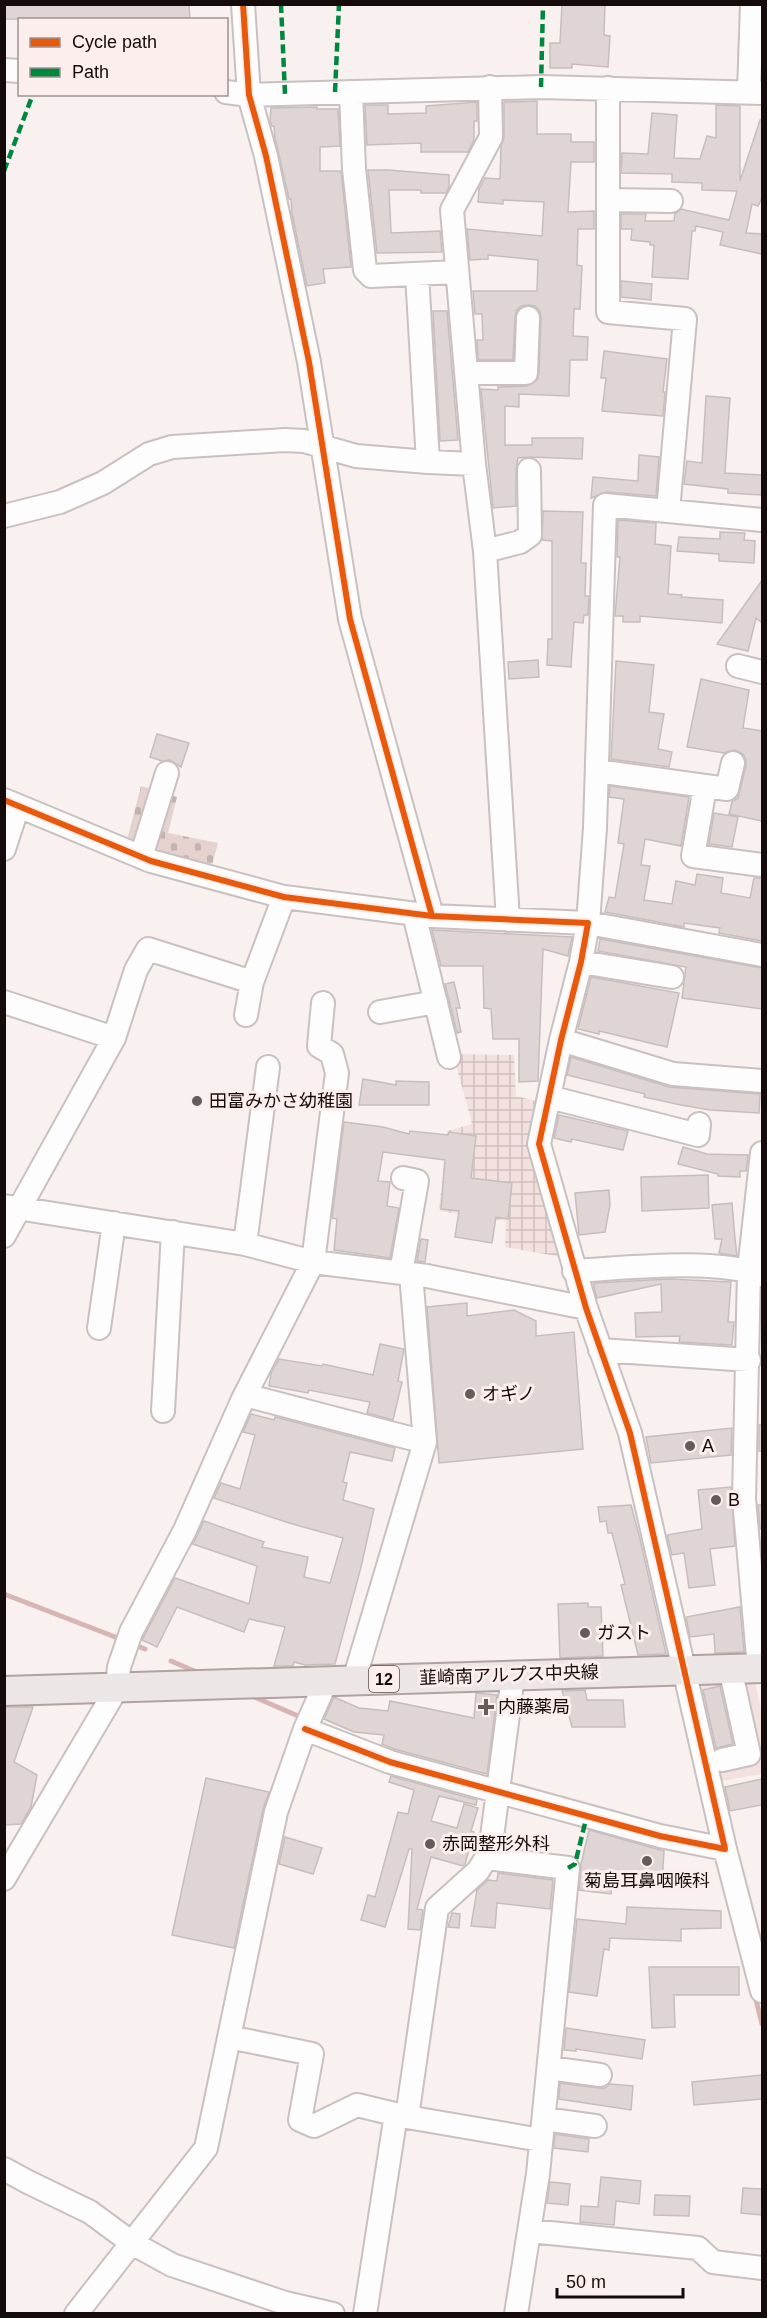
<svg xmlns="http://www.w3.org/2000/svg" width="767" height="2318" viewBox="0 0 767 2318" font-family="Arial,'Noto Sans JP',sans-serif">
	<style>
		.built { fill: #f2e1df }
		.industrial { fill: url(#industrial-grid) }
		.cemetery { fill: url(#cemetery-stones) }
		.lines { fill: none; stroke-linecap: round; stroke-linejoin: round }
		.stream { stroke: #d8b5b2; stroke-width: 5 }
		.building { fill: #dfd5d4; stroke: #c6bebd; stroke-width: 1.5 }
		.minor-casing { stroke: #c9c0bf; stroke-width: 26 }
		.major-casing { stroke: #b0a2a1; stroke-width: 32 }
		.minor { stroke: #fefdfd; stroke-width: 22 }
		.major { stroke: #ede6e6; stroke-width: 28 }
		.quiet { stroke: #00873e; stroke-width: 4.5; stroke-dasharray: 9 4.5; stroke-linecap: butt }
		.cycleway-casing { stroke: #fbeeed; stroke-width: 10 }
		.cycleway { stroke: #e8590c; stroke-width: 6 }
		.poi-dot { fill: #645c5a; stroke: #fbeeed; stroke-width: 2 }
		.labels { text-anchor: middle; dominant-baseline: central; stroke-width: 6; stroke-linejoin: round; paint-order: stroke }
		.shield { fill: #fbeeed; stroke: #5a4f4e; stroke-width: 1.5 }
		.shield-label { font-size: 16px; font-weight: bold; fill: #150b0a }
		.poi-label { font-size: 18px; fill: #150b0a; stroke: #fbeeed; text-anchor: start }
		.street-label { font-size: 18px; fill: #150b0a; stroke: #fbeeed }
	</style>
	<defs>
		<pattern id="industrial-grid" width="8" height="8" patternUnits="userSpaceOnUse" patternTransform="scale(1.5)"><rect width="8" height="8" fill="#f2e1df"/><path d="M0 4h8M4 0v8" fill="none" stroke="#cfc0be"/></pattern>
		<pattern id="cemetery-stones" width="16" height="16" patternUnits="userSpaceOnUse" patternTransform="scale(1.5)"><rect width="16" height="16" fill="#e5d1ce"/><path d="M2 7V4a2 2 0 0 1 4 0v3zM10 15v-3a2 2 0 0 1 4 0v3z" fill="#c4b2b0"/></pattern>
	</defs>
	<rect width="100%" height="100%" fill="#f8f1f0"/>
	<!-- built -->
	<path class="built" d="M755 1681 762 1715V1774L715 1782 693 1683Z"/>
	<!-- industrial -->
	<path class="industrial" d="M453 1054 514 1055 516 1096 540 1102 528 1149 561 1257 505 1247 506 1221 439 1211 447 1131 472 1124Z"/>
	<!-- cemetery -->
	<path class="cemetery" d="M141 786 177 797 168 833 218 843 210 873 126 844Z"/>
	<g class="lines">
		<!-- stream -->
		<path class="stream" d="M4 1594 123 1640
			M132 1644 145 1649
			M171 1661 199 1673
			M252 1696 305 1719
			M755 1996 762 2024"/>
	</g>
	<!-- building -->
	<path class="building" d="M4 4H189L190 20 4 19Z
		M562 4H605L604 35 610 36 608 67 572 64V68H550V43H560Z
		M537 101V134H571V142H594V162H571L568 212 594 211V229H578L577 265 582 266 580 309H574L573 336 588 337 587 360H570L569 396 519 394V407L505 406V445H532V438H583L582 459 529 457 518 458 516 470V506L493 508 481 389 498 390V387L527 386 537 380 539 373 541 318 540 311 535 306 528 305 521 306 516 311 515 318 513 360H478L477 340H483L482 314H475L473 291H537L538 260 488 255V259L470 260 467 229 542 236 544 202 503 200V204L478 202 479 189 485 178 500 179 501 147 504 137V102Z
		M477 102V121H474V140L468 152H421V143L367 145 365 105H388V114L426 113V106Z
		M716 105 740 106V181L760 120H762V198L758 206 752 204 746 233 762 234V254L720 245 723 232 696 226 695 231H692L688 279 652 277 654 245H650V242L631 240 632 229H621V214H646L645 221H674L675 214 681 209 729 220 737 191 702 190V183L672 182V174L621 173 622 153 648 154 652 113 677 115 674 158 700 159 707 136 716 138Z
		M317 107V109H338L340 146 320 147V171H341L351 267 323 269 325 283 307 286 292 214 291 199H289L275 138 274 126H272L270 121 271 108Z
		M368 170H388L449 175V187L446 193H421V190H389L391 233 440 231 442 252 377 253Z
		M621 281 652 284 651 300 621 297Z
		M433 311H447L458 440 440 441Z
		M604 351 667 359 663 392H665L663 416 602 411 606 378H601Z
		M706 396 730 398 725 473 762 475V495L728 493V489L684 484 687 461 702 463Z
		M639 455 659 457 656 496 606 492 591 498 593 477 638 481Z
		M543 511 583 512 581 563H586L585 596H589L588 615H584L583 623 574 622 571 667 547 665 548 639H552V541L542 540Z
		M618 520 656 523 655 544 671 546 668 594 682 595 681 597 723 600 722 623 640 616V622H623V616H615L620 557H617Z
		M720 532 745 533 744 540 755 541 754 563 719 561V554L677 551 679 537 720 539Z
		M762 580V623L756 618 748 651 717 644Z
		M538 660 539 677 509 679 508 662Z
		M616 661 654 665 649 712 664 714 658 749 672 752 669 767 611 759Z
		M701 679 749 690 743 728 762 731V821L729 814 732 802 738 798 746 766V760L743 754 735 750 724 753 687 747Z
		M157 734 189 743 181 767 170 760 162 761 150 757Z
		M610 786 689 797 681 846 645 839 641 865 650 866 644 900 672 904 676 881 695 885 697 874 723 878 721 893 750 898 754 878H762V941L719 933 720 928 684 923V927L605 912 609 897 615 898 624 844 618 843 624 799 609 797Z
		M714 813 738 817 732 847 709 844Z
		M432 930 572 937 568 956 543 949 538 1081 519 1082V1039H493L491 1009 484 1008 483 966H441Z
		M600 939 762 968V1009L682 998 686 967 598 951Z
		M591 977 679 993 667 1047 599 1031V1034L578 1029Z
		M454 982 460 1008H456L461 1032 457 1033 445 984Z
		M571 1057 669 1087 760 1094 759 1113 710 1110 681 1105 644 1097 645 1094 567 1075Z
		M363 1079 396 1085V1081L429 1082V1105H359Z
		M559 1115 628 1131 623 1150 572 1139 571 1142 554 1138Z
		M344 1122 383 1127 409 1134 410 1131 448 1135 449 1132 476 1136 471 1178 512 1183 508 1219 496 1217 492 1243 455 1237 459 1211 441 1209 445 1160 383 1152 378 1181 390 1182 387 1206 399 1208 390 1258 334 1250 337 1219 332 1218Z
		M683 1147 707 1154 748 1155 746 1171H740V1177L718 1176V1174L678 1164Z
		M708 1175 709 1208 642 1211 641 1177Z
		M609 1190 610 1205 605 1232 579 1235 575 1193Z
		M732 1203 735 1238 737 1256 719 1253 722 1239H715L712 1205Z
		M421 1239 428 1240 425 1262 417 1261Z
		M670 1279 731 1282 728 1322H734L732 1345 679 1342 680 1336 636 1337 635 1313 662 1312 661 1284 597 1298 594 1287V1283Z
		M467 1303V1316L514 1310 536 1321V1336L574 1332 583 1449 439 1463 427 1307Z
		M380 1344 404 1349 398 1381 402 1382 393 1420 367 1413 370 1402 309 1390 308 1393 269 1386 271 1373 279 1359 322 1366 323 1364 373 1375Z
		M251 1414 274 1420 275 1417 395 1448 392 1461 350 1452 343 1482 347 1483 343 1500 374 1509 361 1567 335 1664 305 1665 294 1662 293 1666H274L285 1627 249 1619 244 1632 177 1607 157 1647 142 1640 175 1578 249 1604 257 1566 193 1544 204 1521 264 1542 262 1547 308 1557 304 1577 330 1583 343 1538 289 1523 214 1498 221 1483 240 1489 255 1435 243 1432Z
		M759 1425H762V1451H759Z
		M732 1428 731 1455 651 1463 646 1437Z
		M731 1487 735 1546 710 1549 715 1585 689 1588 684 1553 672 1555 667 1535 702 1529 698 1490Z
		M631 1505 640 1539 666 1654 638 1655 621 1585 625 1584 612 1533H608L606 1521 600 1522 598 1507Z
		M758 1505H762V1529H760Z
		M588 1603V1607H601L603 1656 560 1658 558 1604Z
		M740 1607 744 1652 715 1653 714 1634 690 1637 686 1617Z
		M720 1686 733 1744 716 1748 703 1690Z
		M585 1690 587 1700H623L625 1727H572L562 1691Z
		M476 1693 497 1695 487 1774 394 1749 382 1744 384 1735 354 1732 324 1719 334 1697 359 1708 388 1711 390 1701 474 1718Z
		M4 1707H33L14 1762 37 1775 31 1807 21 1824 4 1825Z
		M391 1776 477 1800 476 1805 439 1796 431 1821 457 1828 464 1804 478 1808 471 1831 474 1832 465 1864 463 1866 431 1857 417 1909 423 1910 420 1930 408 1929 412 1849H409L385 1927 361 1920 368 1895 375 1897 398 1812 408 1814 414 1790 389 1782Z
		M206 1778 269 1792 263 1809 234 1948 172 1935Z
		M762 1779V1805L730 1811 725 1787Z
		M589 1830 664 1851 662 1883 613 1879 611 1894 579 1890 581 1864Z
		M285 1837 322 1848 313 1874 279 1864Z
		M498 1873 553 1880 550 1909 497 1903 495 1928 471 1926 477 1890 488 1880 497 1881Z
		M627 1907 721 1911V1928L681 1929V1941L610 1938 609 1950 604 1949 597 1996 569 1992 577 1919 626 1924Z
		M452 1913 460 1914 459 1928 448 1927Z
		M649 1967H739V1995H674L675 2027 652 2028Z
		M566 2028 645 2040 642 2059 576 2049V2051L564 2050Z
		M762 2075V2099L694 2105 692 2082Z
		M560 2083 598 2088H605L610 2084 633 2086 631 2110 559 2099Z
		M555 2134 589 2139 588 2152 554 2148Z
		M601 2177 641 2181 639 2204 616 2201 614 2225 580 2222 581 2206 598 2207Z
		M550 2182 570 2184 568 2205 547 2203Z
		M743 2188 762 2189V2215L741 2213Z
		M655 2195 690 2196 689 2216 654 2215Z"/>
	<g class="lines">
		<!-- minor casing -->
		<g class="minor-casing">
			<path id="minor" d="M243 4 249 95 266 156 309 362 350 619 432 916
				M4 70 20 71
				M490 87 491 137 452 210 474 464 485 551 508 920
				M608 88V312L685 319 668 511
				M226 92 249 95 541 87 762 93
				M351 92 354 169 365 270 371 276 457 272
				M749 92 752 4
				M608 200 671 201
				M417 274 428 462 474 464
				M467 373H526L528 318
				M4 516 60 502 103 483 149 454 172 447 285 440 304 441 356 456 428 462
				M762 520 605 505 595 828 588 923 762 955
				M485 551 520 542 530 535 529 470
				M738 666 762 672
				M597 771 727 789 733 763
				M705 787 693 856 762 865
				M4 800 151 861 284 897 432 916 588 923 581 962 561 1040 539 1144 586 1308 630 1433 725 1849 660 1836 390 1762 305 1729
				M4 849 18 806
				M141 857 167 773
				M414 914 449 1057
				M581 962 672 977
				M4 1002 114 1038
				M380 1012 436 1002
				M246 1015 252 982
				M561 1040 673 1074 762 1081
				M549 1097 698 1135 699 1124
				M4 1206 245 1244 313 1262 427 1276 586 1308
				M4 1236 114 1038 136 970 148 949 252 982 284 897
				M245 1244 268 1067
				M574 1271C629 1268 711 1258 762 1275
				M401 1273 417 1181 403 1178
				M99 1328 114 1223
				M600 1350 749 1360
				M245 1395 425 1442
				M163 1411 173 1232
				M759 1668 744 1499 749 1270 762 1153
				M354 1680 425 1442 411 1274
				M722 1760 749 1754 730 1668
				M725 1849 762 1991
				M487 1858 568 1868 538 2174 516 2314
				M4 1879 117 1688 119 1667 131 1632 185 1530 243 1399 313 1262 337 1073 332 1054 319 1046 323 1003
				M229 2037 312 2054 300 2120 314 2126 357 2105 407 2117 541 2140
				M549 2068 600 2075
				M407 2117 437 1908 478 1871 490 1852 513 1676
				M544 2119 595 2126
				M4 2169 28 2182 90 2212 132 2243 172 2265 285 2303 333 2314
				M530 2231 698 2248 713 2262 762 2268
				M76 2314 206 2148 276 1812 305 1729 326 1682
				M365 2314 396 2114"/>
		</g>
		<!-- major casing -->
		<g class="major-casing">
			<path id="major" d="M4 1691 762 1668"/>
		</g>
		<!-- minor -->
		<use href="#minor" class="minor"/>
		<!-- major -->
		<use href="#major" class="major"/>
		<!-- quiet -->
		<path class="quiet" d="M281 4 285 94
			M541 87 543 4
			M335 92 339 4
			M4 171 33 94
			M568 1868 575 1864 587 1815"/>
		<!-- cycleway casing -->
		<g class="cycleway-casing">
			<path id="cycleway" d="M243 4 249 95 266 156 309 362 350 619 432 916
				M4 800 151 861 284 897 432 916 588 923 581 962 561 1040 539 1144 586 1308 630 1433 725 1849 660 1836 390 1762 305 1729"/>
		</g>
		<!-- cycleway -->
		<use href="#cycleway" class="cycleway"/>
	</g>
	<!-- markers -->
	<g class="poi-dot">
		<circle cx="197" cy="1101" r="6"/>
		<circle cx="470" cy="1394" r="6"/>
		<circle cx="690" cy="1446" r="6"/>
		<circle cx="716" cy="1500" r="6"/>
		<circle cx="585" cy="1633" r="6"/>
		<path d="M483 1698h6v6h6v6h-6v6h-6v-6h-6v-6h6z"/>
		<circle cx="430" cy="1844" r="6"/>
		<circle cx="647" cy="1861" r="6"/>
	</g>
	<g class="labels">
		<!-- shield labels -->
		<rect class="shield" x="369" y="1666" width="30" height="26" rx="4.5"/>
		<g class="shield-label">
			<text x="384" y="1679">12</text>
		</g>
		<!-- poi labels -->
		<g class="poi-label">
			<text x="209" y="1101">田富みかさ幼稚園</text>
			<text x="482" y="1394">オギノ</text>
			<text x="702" y="1446">A</text>
			<text x="728" y="1500">B</text>
			<text x="597" y="1633">ガスト</text>
			<text x="498" y="1707">内藤薬局</text>
			<text x="442" y="1844">赤岡整形外科</text>
			<text x="647" y="1881" text-anchor="middle">菊島耳鼻咽喉科</text>
		</g>
		<!-- street labels -->
		<g class="street-label">
			<text transform="translate(509 1675) rotate(-2)">韮崎南アルプス中央線</text>
		</g>
	</g>
	<!-- border -->
	<rect width="767" height="2318" fill="none" stroke="#150b0a" stroke-width="12"/>
	<!-- legend -->
	<rect x="18" y="18" width="210" height="78" fill="#fbeeed" stroke="#9f9392" stroke-width="1.5"/>
	<rect x="30" y="38" width="30" height="9" fill="#e8590c" stroke="#9f9392" stroke-width="1.5"/>
	<text x="72" y="48" font-size="18" fill="#150b0a">Cycle path</text>
	<rect x="30" y="68" width="30" height="9" fill="#00873e" stroke="#9f9392" stroke-width="1.5"/>
	<text x="72" y="78" font-size="18" fill="#150b0a">Path</text>
	<!-- scale -->
	<path d="M557 2288v9h126v-9" fill="none" stroke="#150b0a" stroke-width="3"/>
	<text x="566" y="2288" font-size="18" fill="#150b0a" stroke="#fbeeed" stroke-width="4.5" paint-order="stroke">50 m</text>
</svg>
